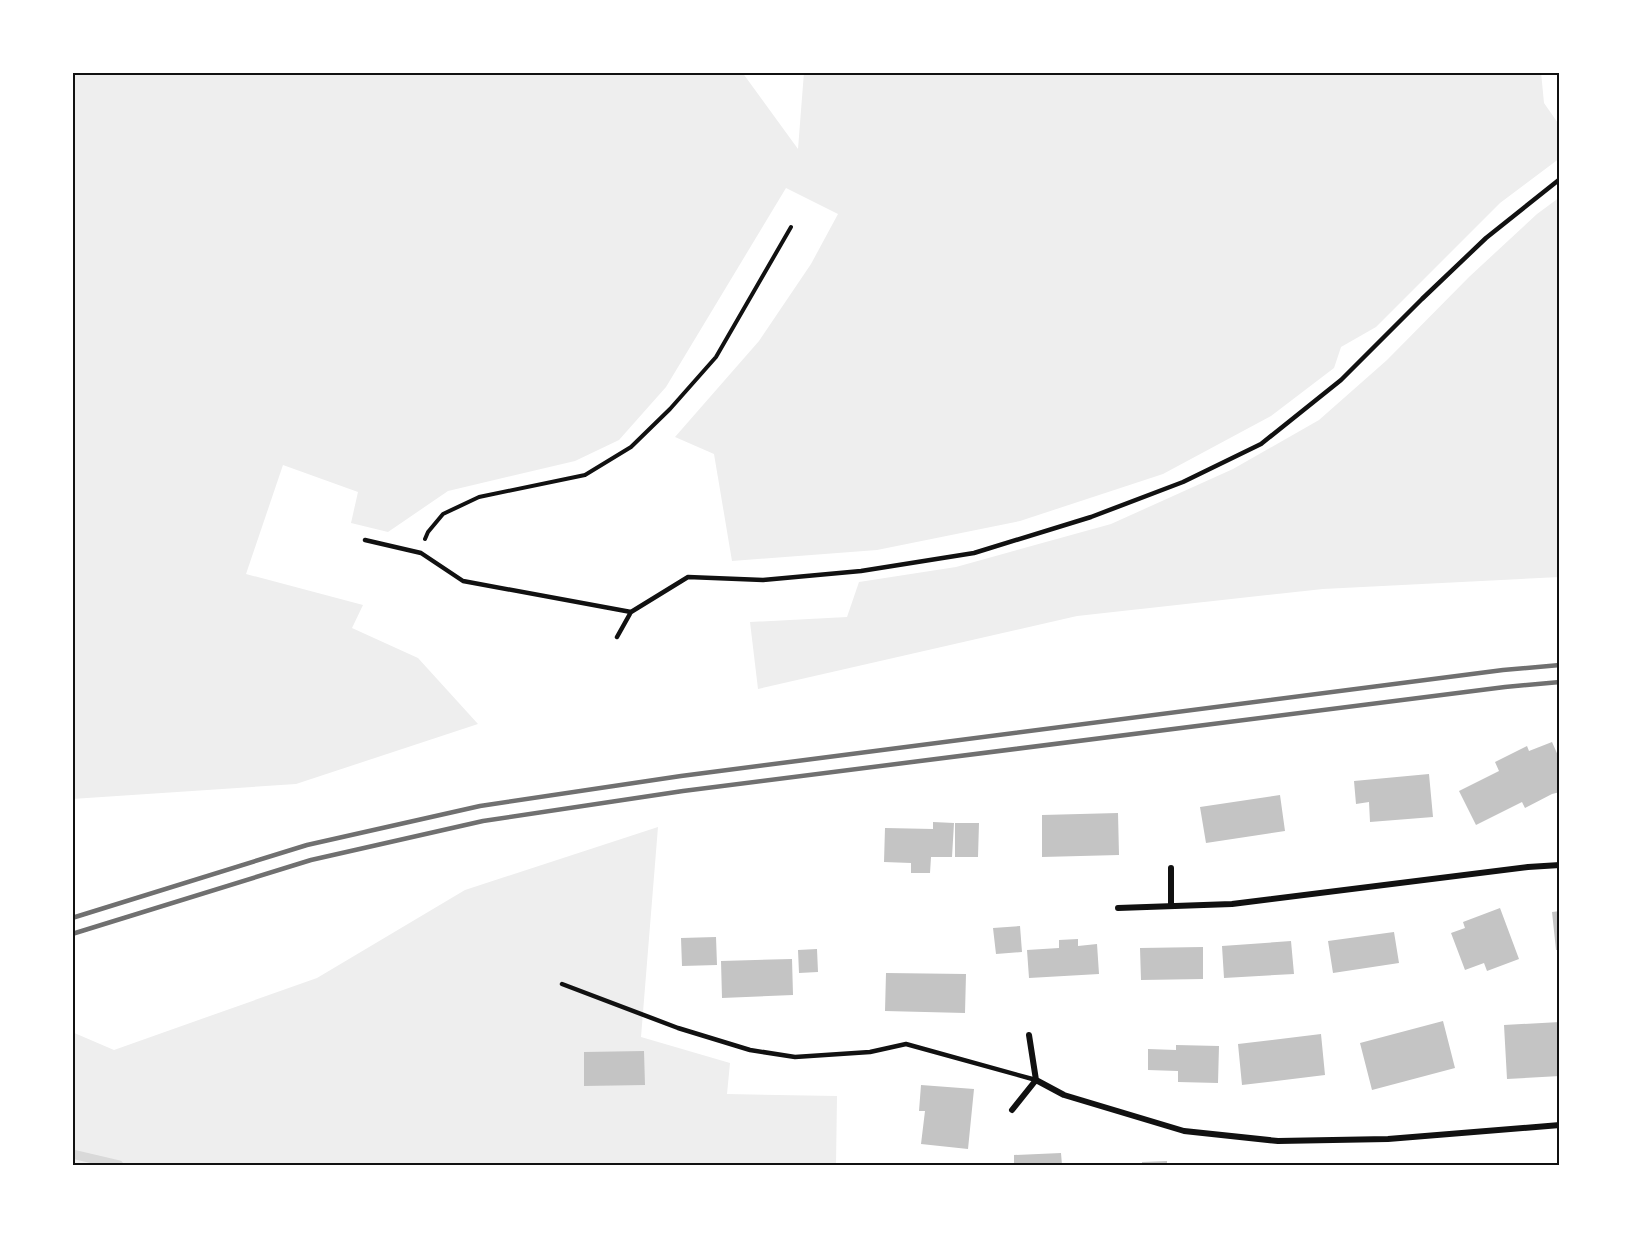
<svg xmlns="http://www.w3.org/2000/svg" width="1632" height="1237" viewBox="0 0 1632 1237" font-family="'Archivo Narrow',sans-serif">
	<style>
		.green { fill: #eee }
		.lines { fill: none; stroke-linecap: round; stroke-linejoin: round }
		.stream { stroke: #d9d9d9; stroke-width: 9 }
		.building { fill: #c4c4c4 }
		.path { stroke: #111; stroke-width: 4 }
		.service { stroke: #111; stroke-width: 4.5 }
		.minor { stroke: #111; stroke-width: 6 }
		.rail { stroke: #707070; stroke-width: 4.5 }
		.neatline { fill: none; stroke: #111; stroke-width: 2 }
	</style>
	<rect width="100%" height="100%" fill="#fff"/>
	<!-- green -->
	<path class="green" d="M72 72H742L798 149 804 72H1541L1544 103 1560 126V158L1500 203 1376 327 1341 347 1334 368 1271 416 1163 474 1020 521 877 550 732 561 714 454 675 437 759 341 811 264 838 214 786 188 666 387 619 440 575 461 448 491 388 532 351 523 358 492 283 465 246 574 363 605 352 628 418 658 478 724 296 784 72 799Z
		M1560 197V577L1323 589 1077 616 758 689 750 622 847 617 859 582 956 567 1111 524 1233 469 1319 420 1387 360 1469 277 1537 214Z
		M658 827 641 1037 730 1063 727 1094 837 1096 836 1165H72V1032L114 1050 317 978 465 890Z"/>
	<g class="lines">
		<!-- stream -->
		<path class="stream" d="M72 1154 119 1165"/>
	</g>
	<!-- building -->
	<path class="building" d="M1552 742 1560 760V792L1552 794 1525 808 1522 802 1476 825 1459 791 1499 771 1495 762 1527 746 1529 751Z
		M1429 774 1433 817 1370 822 1369 802 1356 804 1354 781Z
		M1280 795 1285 831 1206 843 1200 807Z
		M1118 813 1119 855 1042 857V815Z
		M933 822 954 823 952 857H931L930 873H911V863L884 862 885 828 933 829Z
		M955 823H979L978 857H955Z
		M1500 908 1519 959 1487 971 1484 963 1465 970 1451 933 1465 928 1463 922Z
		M1560 911V950H1556L1552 912Z
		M1020 926 1022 952 996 954 993 928Z
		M1394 932 1399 963 1333 973 1328 941Z
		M716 937 717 965 682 966 681 938Z
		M1078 939V946L1097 944 1099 974 1029 978 1027 950 1059 948V940Z
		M1291 941 1294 974 1224 978 1222 946Z
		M1203 947V979L1141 980 1140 948Z
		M817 949 818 972 799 973 798 950Z
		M792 959 793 995 722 998 721 961Z
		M886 973 966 974 965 1013 885 1011Z
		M1443 1021 1455 1068 1372 1090 1360 1043Z
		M1560 1022V1076L1507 1079 1504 1025Z
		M1321 1034 1325 1075 1242 1085 1238 1044Z
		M1176 1045 1219 1046 1218 1083 1178 1082V1071L1148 1070V1049L1176 1050Z
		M644 1051 645 1085 584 1086V1052Z
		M921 1085 974 1089 968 1149 921 1144 925 1111H919Z
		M1061 1153 1062 1165H1014V1155Z
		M1167 1161V1165H1142V1162Z"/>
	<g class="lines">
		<!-- path -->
		<path class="path" d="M425 539 428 532 443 514 479 497 585 475 631 447 670 409 716 357 791 227"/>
		<!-- service -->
		<path class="service" d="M365 540 421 553 463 581 631 612
			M617 637 631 612 688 577 763 580 861 571 974 553 1091 517 1183 482 1261 444 1341 380 1422 299 1486 238 1560 179
			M562 984 678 1028 750 1050 795 1057 870 1052 906 1044 1036 1080"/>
		<!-- minor -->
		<path class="minor" d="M1171 868V906
			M1118 908 1232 904 1528 867 1560 865
			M1036 1080 1064 1095 1184 1131 1278 1141 1388 1139 1560 1125
			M1012 1110 1036 1080 1029 1035"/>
		<!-- rail -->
		<path class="rail" d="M72 918 307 845 480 806 681 776 1503 670 1560 665
			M72 934 311 860 483 821 683 791 1505 687 1560 682"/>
	</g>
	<!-- border -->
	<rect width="1632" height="1237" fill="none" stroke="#ffffff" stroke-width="147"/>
	<rect x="74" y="74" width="1484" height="1090" class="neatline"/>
</svg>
